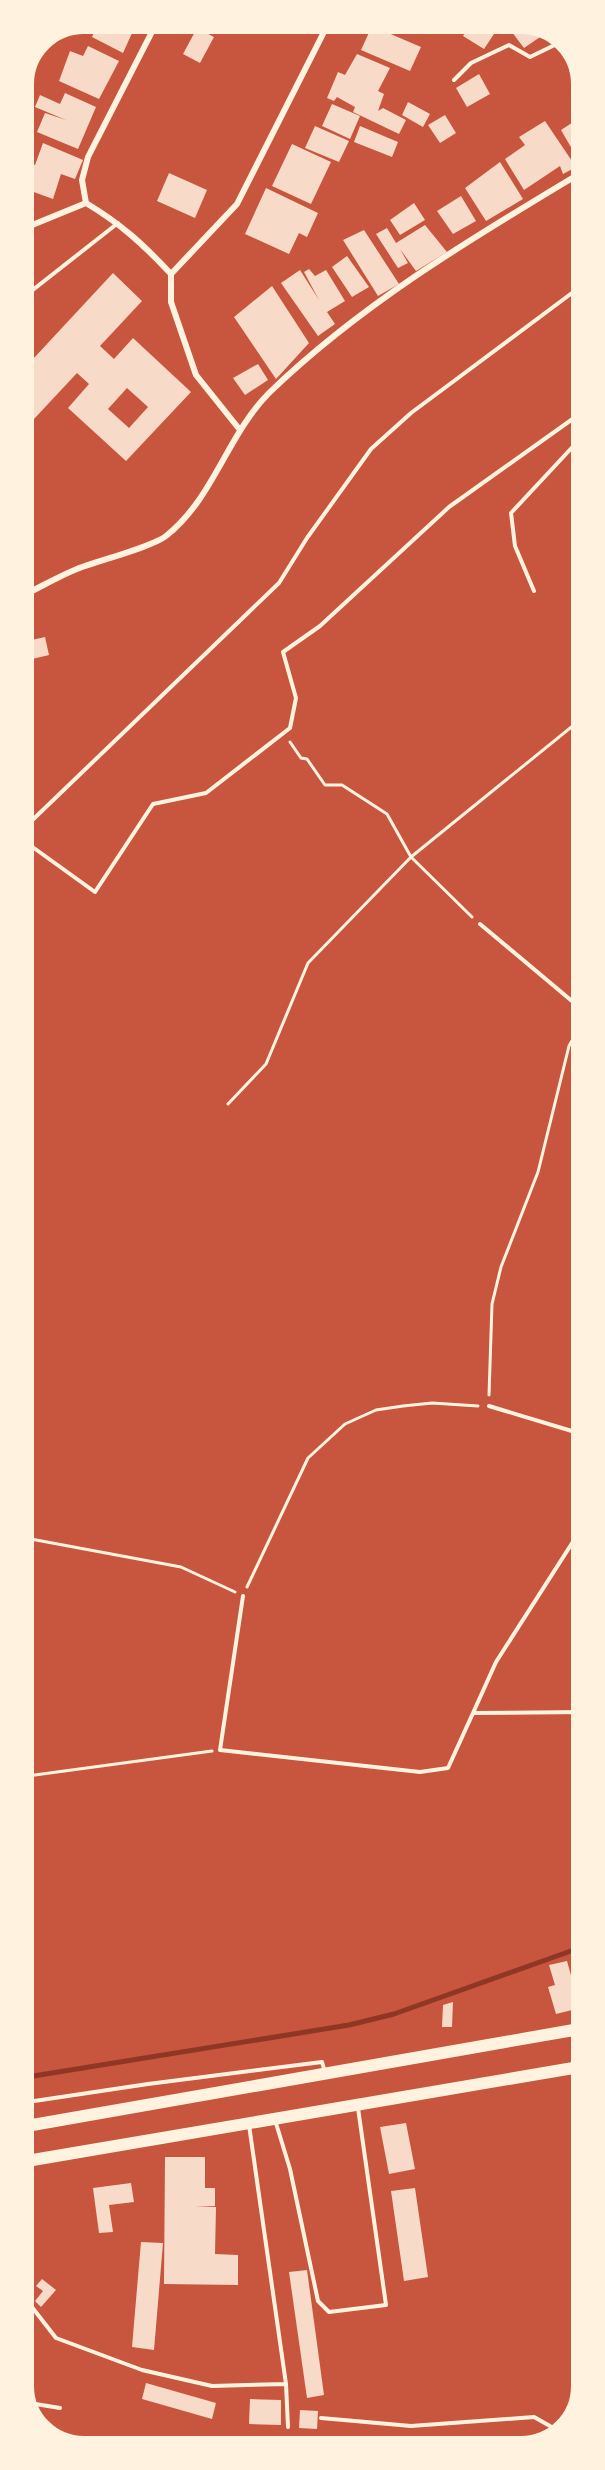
<svg xmlns="http://www.w3.org/2000/svg" width="605" height="2470" viewBox="0 0 605 2470" font-family="Mulish,sans-serif">
	<style>
		.lines { fill: none; stroke-linecap: round; stroke-linejoin: round }
		.stream { stroke: #8f3625; stroke-width: 5 }
		.building { fill: #f7dbc8; fill-rule: evenodd }
		.path { stroke: #fff3e0; stroke-width: 3 }
		.service { stroke: #fff3e0; stroke-width: 4 }
		.minor { stroke: #fff3e0; stroke-width: 6 }
		.primary { stroke: #fff3e0; stroke-width: 12 }
		.rim { fill: none; stroke: #fff3e0; stroke-width: 8 }
	</style>
	<rect width="100%" height="100%" fill="#c8553d"/>
	<g class="lines">
		<!-- stream -->
		<path class="stream" d="M21 2078 349 2025 394 2014 585 1946"/>
	</g>
	<!-- building -->
	<path class="building" d="M88 20H113L133 31 123 53 92 37 98 23Z
		M375 20H402L396 34 373 23Z
		M473 20H485L498 28 484 49 463 36Z
		M518 20H529L540 26 546 33 524 48 508 27Z
		M372 26 421 47 410 71 361 50Z
		M197 28 214 37 200 63 183 54Z
		M88 46 119 61 99 99 59 81 70 51 83 56Z
		M357 54 390 68 378 91 384 94 378 111 383 108 406 120 399 134 353 112 355 107 337 97 334 101 327 98 338 72 345 75Z
		M32 55H34L22 84 20 83Z
		M479 74 490 94 467 107 456 88Z
		M65 93 96 107 78 149 37 132 45 113 66 120 35 107 40 95 60 104Z
		M408 102 430 114 423 127 402 115Z
		M332 104 360 116 350 139 322 126Z
		M445 115 456 133 440 143 428 125Z
		M584 115V151L576 156 561 130Z
		M545 121 576 167 563 174 560 166 524 190 505 159 525 145 519 137Z
		M315 126 349 141 339 162 305 148Z
		M360 126 398 142 392 157 354 142Z
		M43 143 83 160 75 179 61 174 53 199 20 187 21 160 35 165Z
		M292 144 331 162 311 204 272 186Z
		M500 162 523 199 486 221 465 188Z
		M169 173 207 190 195 218 157 201Z
		M266 188 318 213 307 237 299 233 289 254 245 234Z
		M461 196 476 221 453 234 437 211Z
		M20 200 29 225 20 228Z
		M414 203 425 220 400 235 390 220Z
		M425 225 447 252 416 271 400 249 408 263 398 268 376 234 387 228 396 243Z
		M364 230 399 284 378 296 343 240Z
		M347 256 369 287 352 297 332 267Z
		M309 269 315 276 326 270 345 301 327 312 335 324 318 336 281 283 300 270 319 300 304 272Z
		M113 273 142 301 100 346 114 359 133 338 191 392 126 461 68 408 89 384 77 373 20 434V373ZM127 388 148 407 129 428 108 409Z
		M272 286 309 343 276 379 234 317Z
		M258 364 268 380 245 395 233 378Z
		M45 637 49 655 28 660 23 642Z
		M567 1961 580 2008 556 2014 548 1987 555 1985 549 1965Z
		M453 2002 452 2027H442L443 2005Z
		M406 2123 415 2169 389 2174 380 2127Z
		M165 2157H205V2188H215V2206H195L216 2207 215 2254 238 2255V2285L164 2284Z
		M131 2183 134 2202 109 2205 113 2232 99 2233 93 2188Z
		M415 2188 428 2277 404 2281 391 2191Z
		M141 2242 163 2243 154 2350 132 2347Z
		M307 2270 324 2395 307 2398 289 2272Z
		M42 2279 56 2290 41 2307 35 2301 43 2291 36 2286Z
		M146 2383 216 2403 212 2419 142 2399Z
		M250 2399 281 2400V2425L249 2424Z
		M300 2410 318 2411 317 2429 299 2428Z"/>
	<g class="lines">
		<!-- path -->
		<path class="path" d="M290 742 301 758 307 759 325 785H342L387 814 411 857 472 917
			M228 1104 266 1064 308 963 411 857 585 716
			M489 1395 492 1304 501 1267 538 1172 569 1046 583 1021
			M20 1537 181 1567 235 1592
			M247 1587 308 1458 345 1424 376 1410 403 1406 432 1403 478 1406
			M20 1777 212 1751"/>
		<!-- service -->
		<path class="service" d="M454 80 471 63 509 45 530 57 567 39
			M20 300 118 223
			M20 832 279 583 307 538 371 449 411 413 584 284
			M20 838 95 892 153 804 206 793 290 728 296 698 283 652 320 626 449 507 574 418 579 440 511 513 515 546 534 591
			M480 924 585 1012
			M489 1406 585 1435
			M243 1596 220 1750 420 1772 448 1768 473 1713 585 1712
			M473 1713 496 1662 585 1523
			M21 2103 148 2084 322 2062 325 2072
			M275 2120 290 2169 318 2301 329 2312 386 2305 358 2108
			M249 2125 286 2384 288 2427
			M21 2293 56 2338 142 2370 212 2386 286 2384
			M23 2402 60 2408
			M321 2418 411 2426 534 2417 550 2426 556 2436"/>
		<!-- minor -->
		<path class="minor" d="M86 203 82 180 88 157 158 20
			M20 230 86 203C121 224 143 244 171 274V302L196 375 240 430
			M171 274 237 204 330 20
			M20 597C39 588 57 577 77 569 97 561 152 547 166 536 214 498 227 435 269 393 362 303 474 237 584 171"/>
		<!-- primary -->
		<path class="primary" d="M21 2127 585 2028
			M21 2162 585 2066"/>
	</g>
	<!-- crop -->
	<path d="M0 0H605V2470H0ZM84 30H521A54 54 0 0 1 575 84V2386A54 54 0 0 1 521 2440H84A54 54 0 0 1 30 2386V84A54 54 0 0 1 84 30Z" fill="#fff3e0" fill-rule="evenodd"/>
	<path class="rim" d="M84 30H521A54 54 0 0 1 575 84V2386A54 54 0 0 1 521 2440H84A54 54 0 0 1 30 2386V84A54 54 0 0 1 84 30Z"/>
</svg>
